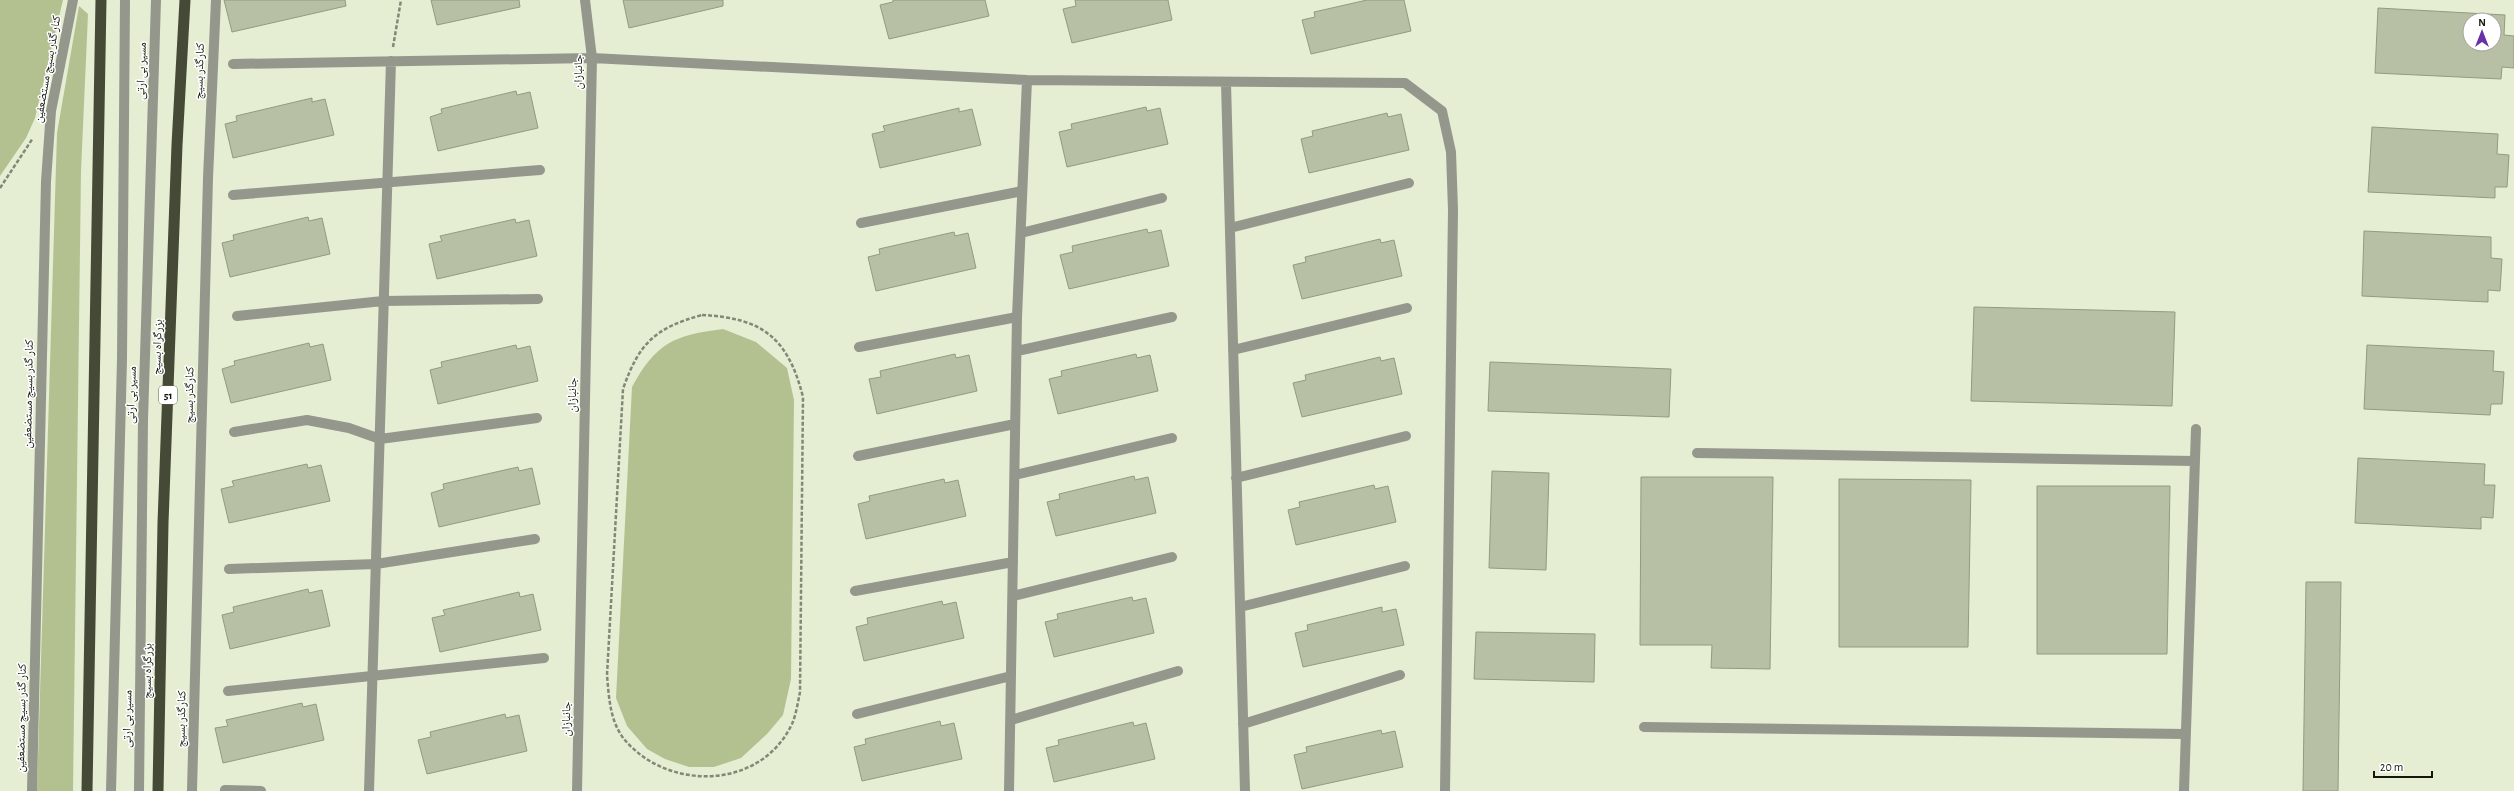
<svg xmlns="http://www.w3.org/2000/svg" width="2514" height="791" viewBox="0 0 2514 791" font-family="'Alegreya Sans','Noto Naskh Arabic',sans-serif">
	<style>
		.grass { fill: #b3c191 }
		.building { fill: #b7bfa5; stroke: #929a81; fill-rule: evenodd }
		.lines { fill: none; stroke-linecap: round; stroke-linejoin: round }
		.path { stroke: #828876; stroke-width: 2.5; stroke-dasharray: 4 2; stroke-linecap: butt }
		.service { stroke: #94978c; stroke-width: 10 }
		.minor { stroke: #94978c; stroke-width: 10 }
		.tertiary { stroke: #94978c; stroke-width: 10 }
		.trunk { stroke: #444a35; stroke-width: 11 }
		.labels { text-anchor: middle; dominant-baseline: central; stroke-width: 3; stroke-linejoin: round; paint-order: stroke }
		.shield { fill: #fff; stroke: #5a5c56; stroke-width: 1 }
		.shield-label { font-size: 11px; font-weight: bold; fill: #13160d }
		.street-label { font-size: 12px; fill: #13160d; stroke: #fff }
	</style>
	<rect width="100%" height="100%" fill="#e5edd3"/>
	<!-- grass -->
	<path class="grass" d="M0 0H63L35 118 26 138 0 176Z
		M79 6 88 14 81 171 73 791H37L57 133Z
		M723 329 756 342 787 368 794 400 791 679 783 715 767 734 741 758 714 767H689L665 759 647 749 627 726 616 698 632 387C656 343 674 335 723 329Z"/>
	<!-- building -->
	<path class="building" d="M224 0H345L346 6 232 32Z
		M431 0H519L520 7 437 25Z
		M623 0H723V6L629 28Z
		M893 0H985L989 16 889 39 880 5 893 2Z
		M1075 0H1168L1172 20 1072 43 1063 9 1076 6Z
		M1367 0H1404L1411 31 1311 54 1302 20 1315 17 1314 12Z
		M2378 8 2505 15 2504 35 2514 36V68L2502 67 2501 79 2375 73ZM2470 20H2494V44H2470Z
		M516 91 517 95 530 92 538 128 438 151 430 117 442 113 441 109Z
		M312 98V102L325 99 334 135 233 158 225 124 237 121 236 116Z
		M1146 107 1147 111 1160 108 1168 144 1067 167 1059 132 1072 129 1071 124Z
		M959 108V112L972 109 981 145 880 168 872 134 885 131 883 126Z
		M1387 113 1388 117 1401 114 1409 150 1309 173 1301 139 1313 136 1312 131Z
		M2372 127 2498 134 2497 154 2509 155 2507 187H2495V198L2368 192Z
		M308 217 309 221 322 218 330 254 230 277 222 243 234 240 233 235Z
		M515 219 516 223 529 220 537 256 437 279 429 244 442 241 440 236Z
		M1147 229 1148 233 1161 230 1169 266 1069 289 1060 255 1073 252 1072 246Z
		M2364 231 2491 237V258L2502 259 2500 291 2488 290V302L2362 296Z
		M954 232 955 236 968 233 976 268 876 291 868 257 880 254 879 249Z
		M1380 239 1381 243 1394 240 1402 276 1302 299 1293 265 1306 262 1305 257Z
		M1974 307 2175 312 2172 406 1971 401Z
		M309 343 310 347 323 344 331 380 231 403 222 369 235 365 234 361Z
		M516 345 517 349 530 346 538 381 438 404 430 370 442 367 441 362Z
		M2367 345 2494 351 2493 371 2504 372 2502 404H2491L2490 415 2364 409Z
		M955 354 956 358 969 355 977 391 877 414 869 379 881 377 880 371Z
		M1136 354 1137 358 1150 355 1158 391 1058 414 1049 379 1062 376 1061 371Z
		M1380 357 1381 361 1394 358 1402 394 1302 417 1293 383 1306 380 1305 375Z
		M1490 362 1671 369 1669 417 1488 411Z
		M2358 458 2485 464 2484 485H2495L2493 518 2481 517V529L2355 523Z
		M307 464 308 468 321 465 330 501 229 523 221 489 234 486 232 481Z
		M518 467 519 471 532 468 540 504 439 527 431 493 444 489 443 484Z
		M1492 471 1549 473 1546 570 1489 568Z
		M1134 476 1135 480 1148 477 1156 513 1056 536 1047 502 1060 499 1059 494Z
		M1641 477H1773L1770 669 1711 668 1712 645H1640Z
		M944 479 945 483 958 480 966 516 866 539 858 504 870 501 869 496Z
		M1839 479 1971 480 1968 647H1839Z
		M1374 485 1375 489 1388 486 1396 522 1296 545 1288 510 1300 507 1299 502Z
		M2037 486H2170L2167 654H2037Z
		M2306 582H2341L2338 791H2303Z
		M308 589 309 593 322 590 330 626 230 649 222 615 234 612 233 607Z
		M519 592 520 597 533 594 541 630 440 652 432 618 445 615 443 610Z
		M1132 597 1133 601 1146 598 1154 633 1054 657 1045 622 1058 619 1057 614Z
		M942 601 943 605 956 602 964 638 864 661 856 627 868 624 867 618Z
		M1382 607V612L1396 609 1404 645 1303 667 1295 633 1308 630 1307 625Z
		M1476 632 1595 634 1594 682 1474 679Z
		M302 703 303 707 316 704 324 740 223 763 215 728 228 726 226 720Z
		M505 714 506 718 519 715 527 751 427 774 418 740 431 737 430 732Z
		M940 721 941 726 954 723 962 759 862 781 854 747 866 744 865 739Z
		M1133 722 1134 726 1146 723 1155 759 1054 782 1046 748 1059 745 1058 740Z
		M1381 730 1382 734 1395 731 1403 767 1302 789 1294 755 1307 752 1306 747Z"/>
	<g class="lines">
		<!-- path -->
		<path class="path" d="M393 47 401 0
			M0 188 33 138
			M702 315C763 318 788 338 803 397L800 692C798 702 796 715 792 724 760 791 667 791 624 739 610 721 609 698 607 675L623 389C639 343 655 328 702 315Z"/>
		<!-- service -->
		<path class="service" d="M1697 453 2195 461
			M1644 727 2185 734
			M111 791 122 359 125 0
			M139 791 143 420 156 0
			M2184 791 2196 429"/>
		<!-- minor -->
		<path class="minor" d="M233 64 592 58 1027 80 1405 83 1442 111 1451 152 1453 210 1445 791
			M1226 83 1245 791
			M233 195 540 170
			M861 223 1022 191
			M1230 228 1409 183
			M1021 233 1162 198
			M237 316 383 301 538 299
			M859 347 1017 317
			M1233 350 1407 308
			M1017 351 1172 317
			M234 432 307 420 349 428 380 439 537 418
			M858 456 1015 424
			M1015 475 1172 438
			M1236 478 1406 436
			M229 569 376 564 535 539
			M855 591 1013 562
			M1013 596 1172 557
			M1240 607 1405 566
			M228 691 544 658
			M857 714 1011 676
			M1011 720 1178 671
			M1243 724 1400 675
			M225 790 261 791
			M192 791 208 178 216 0
			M369 791 391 61
			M577 791 592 58 585 0
			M1009 791 1017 317 1027 80"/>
		<!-- tertiary -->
		<path class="tertiary" d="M32 791 46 181 51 111 73 0"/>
		<!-- trunk -->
		<path class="trunk" d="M87 791 101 0
			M158 791 163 523 177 145 185 0"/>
	</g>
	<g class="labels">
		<!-- shield labels -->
		<rect class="shield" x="159" y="386" width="18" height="18" rx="3"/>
		<g class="shield-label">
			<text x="168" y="395">51</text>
		</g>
		<!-- street labels -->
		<g class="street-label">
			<text transform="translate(47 69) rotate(-80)">کنار گذر بسیج مستضعفین</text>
			<text transform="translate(141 71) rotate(-88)">مسیر بی ارتی</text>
			<text transform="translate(199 71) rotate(-88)">کنارگذر بسیج</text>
			<text transform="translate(578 72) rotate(-90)">جانبازان</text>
			<text transform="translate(157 347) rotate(-88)">بزرگراه بسیج</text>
			<text transform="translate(28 394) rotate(-89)">کنار گذر بسیج مستضعفین</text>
			<text transform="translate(131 395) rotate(-88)">مسیر بی ارتی</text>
			<text transform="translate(189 395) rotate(-89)">کنارگذر بسیج</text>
			<text transform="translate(572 395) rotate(-89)">جانبازان</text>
			<text transform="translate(147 671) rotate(-89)">بزرگراه بسیج</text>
			<text transform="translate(21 718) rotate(-89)">کنار گذر بسیج مستضعفین</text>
			<text transform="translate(127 719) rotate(-89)">مسیر بی ارتی</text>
			<text transform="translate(181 719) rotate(-89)">کنارگذر بسیج</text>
			<text transform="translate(566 719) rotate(-89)">جانبازان</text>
		</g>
	</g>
	<!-- north arrow -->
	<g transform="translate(2482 32)"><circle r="19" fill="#ffffff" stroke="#a1a29e"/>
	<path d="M0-3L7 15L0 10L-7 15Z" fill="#6931a8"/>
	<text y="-6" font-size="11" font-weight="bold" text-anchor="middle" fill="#13160d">N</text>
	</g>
	<!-- scale -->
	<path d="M2374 771v6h58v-6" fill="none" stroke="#13160d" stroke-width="2"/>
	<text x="2380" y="771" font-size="12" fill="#13160d" stroke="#ffffff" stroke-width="3" paint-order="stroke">20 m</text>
</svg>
